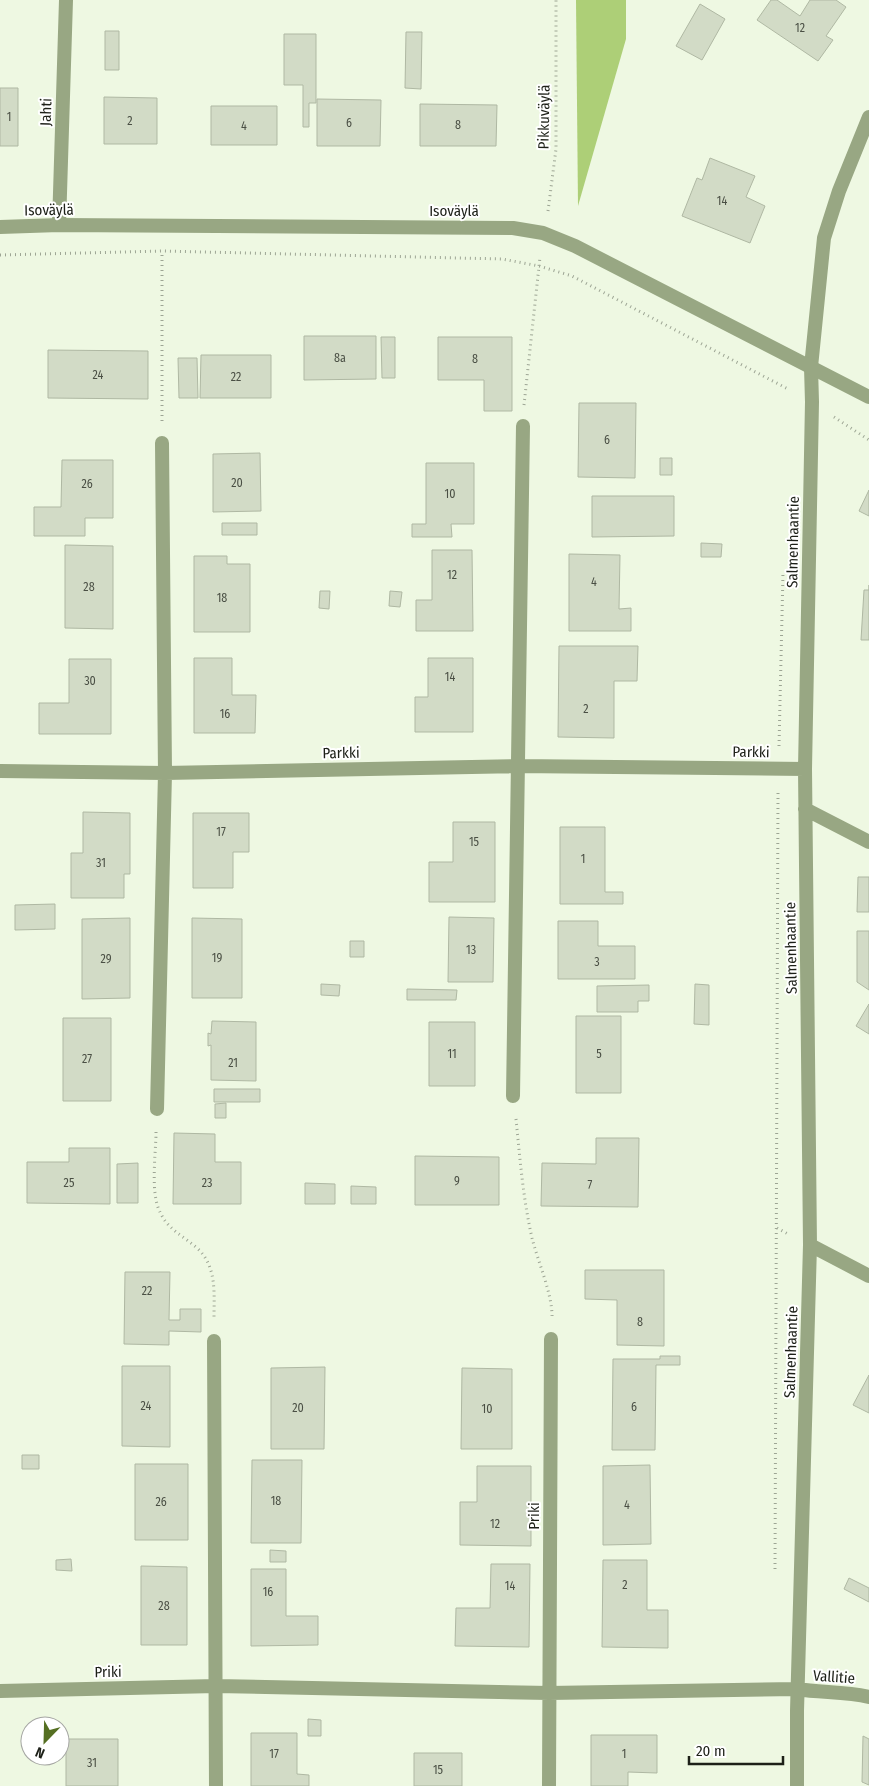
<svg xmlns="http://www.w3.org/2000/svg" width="869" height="1786" viewBox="0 0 869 1786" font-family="'Fira Sans Condensed',sans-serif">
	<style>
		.forest { fill: #adcf77 }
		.building { fill: #d2dbc6; stroke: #afb8a3 }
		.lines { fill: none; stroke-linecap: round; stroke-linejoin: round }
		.path { stroke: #9da594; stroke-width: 3; stroke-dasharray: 1 4; stroke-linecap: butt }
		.minor { stroke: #98a783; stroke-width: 14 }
		.tertiary { stroke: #98a783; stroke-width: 14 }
		.labels { text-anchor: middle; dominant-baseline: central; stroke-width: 4; stroke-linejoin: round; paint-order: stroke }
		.number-label { font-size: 12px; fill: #4a4f44 }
		.street-label { font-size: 15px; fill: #1d2018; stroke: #fff }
	</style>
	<rect width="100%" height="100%" fill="#eef8e2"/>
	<!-- forest -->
	<path class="forest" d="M576 0H626V39L578 206Z"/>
	<!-- building -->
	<path class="building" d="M771 0H777L800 16 810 0H836L846 7 826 36 833 40 818 61 757 20Z
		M700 4 725 19 702 60 676 46Z
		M105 31H119V70H105Z
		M406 32H422L421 89 405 88Z
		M284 34H316V103H309V127H303V85H284Z
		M0 88H18V146H0Z
		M104 97 157 98V144H104Z
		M317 99 381 100 380 146H317Z
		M420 104 497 105 496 146H420Z
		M211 106H277V145H211Z
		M710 158 755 176 746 197 765 206 750 243 682 216 697 178 702 180Z
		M304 336H376V379L304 380Z
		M381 337H395V378H382Z
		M438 337H512V411H484V380H438Z
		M48 350 148 351V399L48 398Z
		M201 355H271V398H200Z
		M178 358H197L198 398H179Z
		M579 403H636L635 478 578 477Z
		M260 453 261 511 213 512V454Z
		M660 458H672V475H660Z
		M62 460H113V518H85V536H34V507H61Z
		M426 463H474V524H451L452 537H412V524H426Z
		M869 490V516L859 511Z
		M592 496H674V536L592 537Z
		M222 523H257V535H222Z
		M701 543 722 544 721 557H701Z
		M65 545 113 546V629L65 628Z
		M432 550H472L473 631H416V600H432Z
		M569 554 620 555 619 609 631 608V631H569Z
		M194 556H227V564H250V632H194Z
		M869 585V640H861L864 590H869Z
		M320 591H330L329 609 319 608Z
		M390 591 402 592 400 607 389 606Z
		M559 646H638L637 681H614V738L558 737Z
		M194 658H232V695H256L255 733H194Z
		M428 658H473V732H415V697H428Z
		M69 659H111V734H39V703H69Z
		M83 812 130 813V874H124V898H71V853H83Z
		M193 813H249V852H233V888H193Z
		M453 822H495V902H429V862H453Z
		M560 827H605V892H623V904H560Z
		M858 877H869V912H857Z
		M55 904V929L15 930V905Z
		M449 917 494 918 493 982H448Z
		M130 918V998L82 999V919Z
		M192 918 242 919V998H192Z
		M558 921H598V946H635V979H558Z
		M857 931H869V990L857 982Z
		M350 941H364V957H350Z
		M321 984 340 985 339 996 321 995Z
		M695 984 709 985V1025L694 1024Z
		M649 985V1001H638V1012H597V986Z
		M407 989 457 990 456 1000H407Z
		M869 1004V1034L856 1026Z
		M576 1016H621V1093H576Z
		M63 1018H111V1101H63Z
		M212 1021 256 1022V1081L211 1080V1045L208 1046V1033L211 1034Z
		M429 1022H475V1086H429Z
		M214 1089H260V1102H214Z
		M226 1103V1118H215V1104Z
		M174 1133 215 1134V1162H241V1204H173Z
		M596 1138H639L638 1207 541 1206 542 1163 596 1164Z
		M69 1148H110V1204L27 1203V1162H69Z
		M415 1156 499 1157V1205H415Z
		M138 1163V1203H117V1164Z
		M305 1183 335 1184V1204H305Z
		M351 1186 376 1187V1204H351Z
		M585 1270H664V1346L617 1345V1300L585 1299Z
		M125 1272H170L169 1320H180V1309H201V1332L169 1331V1345L124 1344Z
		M660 1356H680V1365H656L655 1450H612L613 1359H660Z
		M122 1366H170V1447L122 1446Z
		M325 1367 324 1449H271V1368Z
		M462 1368 512 1369V1449H461Z
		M869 1375V1413L853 1405Z
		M22 1455H39V1469H22Z
		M252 1460H302L301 1543H251Z
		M135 1464H188V1540H135Z
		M650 1465 651 1544 603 1545V1466Z
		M477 1466H531V1546L460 1545V1502H477Z
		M270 1550 286 1551V1562H270Z
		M71 1559 72 1571 56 1570V1560Z
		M603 1560H647V1610H668V1648L602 1647Z
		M491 1564H530L529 1647 455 1646 456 1608H490Z
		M141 1566 187 1567V1645H141Z
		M251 1569H286V1616H318V1645L251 1646Z
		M849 1578 869 1588V1602L844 1589Z
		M308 1719 321 1720V1736H308Z
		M251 1733H297V1774L309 1775V1786H251Z
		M591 1735H657V1773L628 1772V1786H591Z
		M863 1736 869 1739V1785L862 1782Z
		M66 1739H118V1786H66Z
		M414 1753H462V1786H414Z"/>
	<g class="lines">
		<!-- path -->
		<path class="path" d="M548 211 556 149V0
			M0 255 162 251 502 259 539 266 572 276 788 389
			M524 405 540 257
			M834 417 869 440
			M162 421V251
			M779 746 783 572
			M516 1119C520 1159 523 1198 532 1238 538 1262 552 1293 552 1316
			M156 1132C156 1153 150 1193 160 1212 168 1230 184 1236 198 1249 217 1267 214 1294 214 1318
			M777 1228 788 1234
			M775 1569 778 792"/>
		<!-- minor -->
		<path class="minor" d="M59 225 66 0
			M0 771 165 773 517 766 805 769
			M805 809 869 842
			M513 1096 523 426
			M157 1109 165 773 162 443
			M810 1245 869 1276
			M214 1341 216 1786
			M0 1691 216 1686 549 1693 797 1689C821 1693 846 1691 869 1697
			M549 1786 551 1339
			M797 1786V1711L810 1245 805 769 812 402 811 367 824 238 839 191 869 117"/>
		<!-- tertiary -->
		<path class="tertiary" d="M0 227 59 225 513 228 543 233 575 246 869 397"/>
	</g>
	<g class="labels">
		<!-- number labels -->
		<g class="number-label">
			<text x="800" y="28">12</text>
			<text x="9" y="117">1</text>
			<text x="130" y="121">2</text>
			<text x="349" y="123">6</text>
			<text x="458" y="125">8</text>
			<text x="244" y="126">4</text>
			<text x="722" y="201">14</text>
			<text x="340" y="358">8a</text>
			<text x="475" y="359">8</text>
			<text x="98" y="375">24</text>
			<text x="236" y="377">22</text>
			<text x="607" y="440">6</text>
			<text x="237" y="483">20</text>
			<text x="87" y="484">26</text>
			<text x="450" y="494">10</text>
			<text x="452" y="575">12</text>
			<text x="594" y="582">4</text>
			<text x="89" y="587">28</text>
			<text x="222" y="598">18</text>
			<text x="450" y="677">14</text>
			<text x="90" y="681">30</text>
			<text x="586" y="709">2</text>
			<text x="225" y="714">16</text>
			<text x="221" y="832">17</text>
			<text x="474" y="842">15</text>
			<text x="583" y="859">1</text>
			<text x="101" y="863">31</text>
			<text x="471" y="950">13</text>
			<text x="217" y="958">19</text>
			<text x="106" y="959">29</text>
			<text x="597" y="962">3</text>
			<text x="452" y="1054">11</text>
			<text x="599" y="1054">5</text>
			<text x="87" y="1059">27</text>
			<text x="233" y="1063">21</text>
			<text x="457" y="1181">9</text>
			<text x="69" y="1183">25</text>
			<text x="207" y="1183">23</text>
			<text x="590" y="1185">7</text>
			<text x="147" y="1291">22</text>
			<text x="640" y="1322">8</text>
			<text x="146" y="1406">24</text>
			<text x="634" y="1407">6</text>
			<text x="298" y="1408">20</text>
			<text x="487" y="1409">10</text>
			<text x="276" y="1501">18</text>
			<text x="161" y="1502">26</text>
			<text x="627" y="1505">4</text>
			<text x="495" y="1524">12</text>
			<text x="625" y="1585">2</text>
			<text x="510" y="1586">14</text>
			<text x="268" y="1592">16</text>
			<text x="164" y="1606">28</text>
			<text x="274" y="1754">17</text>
			<text x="624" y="1754">1</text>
			<text x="92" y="1763">31</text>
			<text x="438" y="1770">15</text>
		</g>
		<!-- street labels -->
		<g class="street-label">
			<text transform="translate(46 112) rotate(-88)">Jahti</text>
			<text transform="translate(544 117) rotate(-89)">Pikkuväylä</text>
			<text transform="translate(49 210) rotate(-1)">Isoväylä</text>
			<text x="454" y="211">Isoväylä</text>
			<text transform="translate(793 542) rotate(-89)">Salmenhaantie</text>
			<text transform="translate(751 752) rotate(1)">Parkki</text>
			<text transform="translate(341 753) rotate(-1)">Parkki</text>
			<text transform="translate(791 948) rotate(-91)">Salmenhaantie</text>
			<text transform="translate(791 1352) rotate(-88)">Salmenhaantie</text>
			<text transform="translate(534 1516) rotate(-90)">Priki</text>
			<text transform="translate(108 1672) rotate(-1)">Priki</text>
			<text transform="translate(834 1677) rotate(4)">Vallitie</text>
		</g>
	</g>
	<!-- north arrow -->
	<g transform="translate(45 1741) rotate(203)"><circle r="24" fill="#ffffff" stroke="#a5a6a3"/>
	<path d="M0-4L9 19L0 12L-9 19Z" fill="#556f22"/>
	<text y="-8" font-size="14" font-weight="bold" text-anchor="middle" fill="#1d2018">N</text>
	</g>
	<!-- scale -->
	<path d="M689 1756v8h94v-8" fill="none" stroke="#1d2018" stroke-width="2.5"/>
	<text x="696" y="1756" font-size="15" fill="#1d2018" stroke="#ffffff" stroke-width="4" paint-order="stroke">20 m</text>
</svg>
